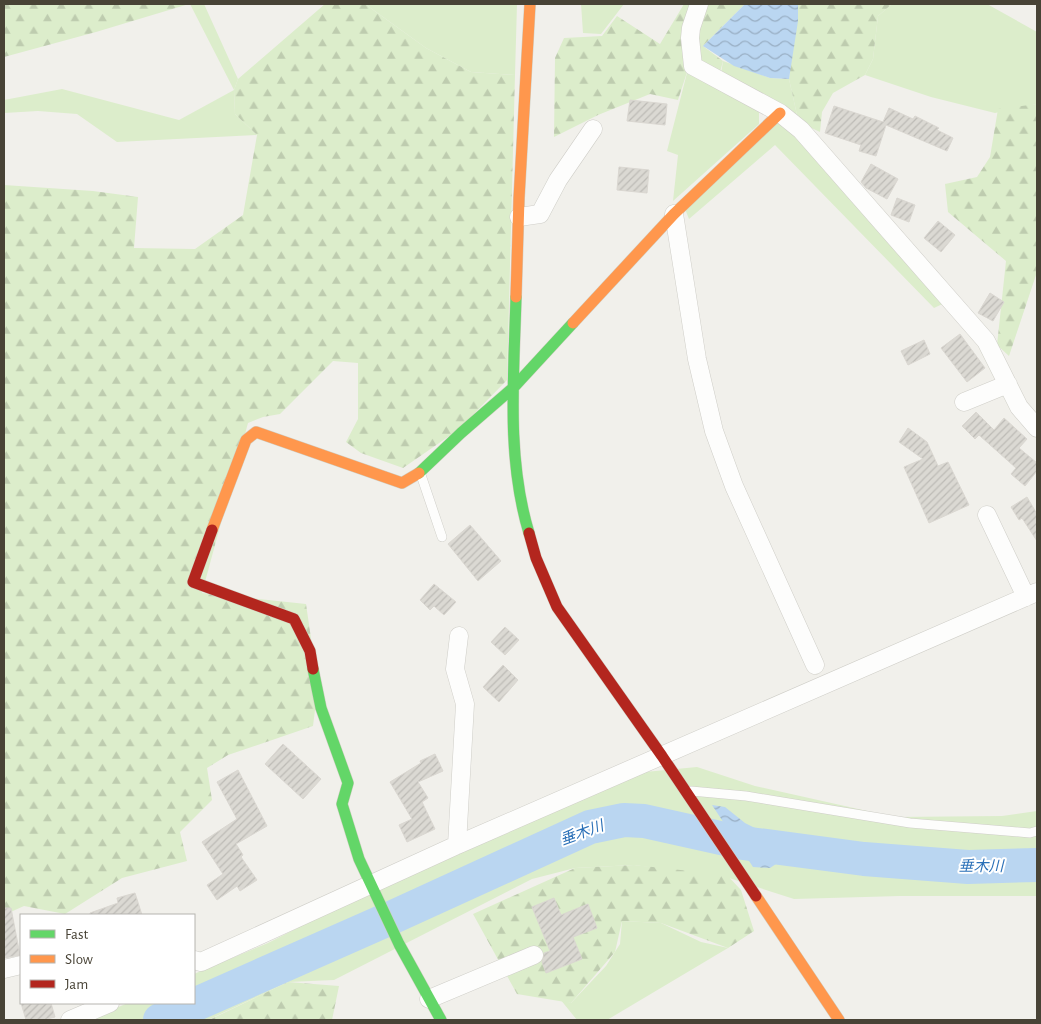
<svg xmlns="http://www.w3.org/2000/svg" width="1041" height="1024" viewBox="0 0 1041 1024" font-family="'Alegreya Sans','Noto Sans JP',sans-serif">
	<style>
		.green { fill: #dcedcb }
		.forest { fill: url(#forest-firs) }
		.water { fill: url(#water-waves) }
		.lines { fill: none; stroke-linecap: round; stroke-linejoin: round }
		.river { stroke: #bad6f1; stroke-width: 34 }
		.building { fill: url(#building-hatch); stroke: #dad7d1 }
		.lane-casing { stroke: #cfcec8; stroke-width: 10 }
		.street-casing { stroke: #cfcec8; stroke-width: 19 }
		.fast-casing { stroke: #d1cec2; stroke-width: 12 }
		.slow-casing { stroke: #d1cec2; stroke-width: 12 }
		.jam-casing { stroke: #d1cec2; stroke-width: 12 }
		.lane { stroke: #fdfdfc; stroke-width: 9 }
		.street { stroke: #fdfdfc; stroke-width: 18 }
		.fast { stroke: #63d668; stroke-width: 11 }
		.slow { stroke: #ff974d; stroke-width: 11 }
		.jam { stroke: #b3261e; stroke-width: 11 }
		.labels { text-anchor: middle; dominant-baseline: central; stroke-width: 4; stroke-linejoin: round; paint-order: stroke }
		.water-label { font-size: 15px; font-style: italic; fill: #2c71b8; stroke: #fff }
	</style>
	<defs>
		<pattern id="forest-firs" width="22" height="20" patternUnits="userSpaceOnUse" patternTransform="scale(1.25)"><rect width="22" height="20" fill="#dcedcb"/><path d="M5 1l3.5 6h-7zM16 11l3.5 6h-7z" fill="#beccaf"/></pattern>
		<pattern id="water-waves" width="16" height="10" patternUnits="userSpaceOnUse" patternTransform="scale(1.25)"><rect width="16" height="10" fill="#bad6f1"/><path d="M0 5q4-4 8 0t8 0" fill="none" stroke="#99afc4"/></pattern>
		<pattern id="building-hatch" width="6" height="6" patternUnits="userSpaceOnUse" patternTransform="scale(1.25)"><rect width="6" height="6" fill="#dbd9d3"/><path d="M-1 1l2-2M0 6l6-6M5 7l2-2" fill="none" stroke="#bdbbb6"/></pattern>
	</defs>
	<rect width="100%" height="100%" fill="#f1f0eb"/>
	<!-- green -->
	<path class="green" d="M190 4H204L238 79 234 90 235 114 257 135 117 142 77 114 38 111 4 113V100L62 89 179 120 234 90Z
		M365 4H517L515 75 471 72 426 48Z
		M581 4H624L601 34 583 33Z
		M892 4H987L1037 32V104L995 113 931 97 865 75 873 59 878 16Z
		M723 61 770 78 789 79 797 115 720 80Z
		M688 69 759 108V124L673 201 678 155 667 151Z
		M783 115 951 300 934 308 775 145 689 219 685 209Z
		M697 767 755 786 894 817 1002 816 1037 811V896H900L794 899 729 878 634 865 575 868 532 879 334 980 288 982 208 1020H87L128 1003H194V974L268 943 411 870 645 772Z
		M622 921 661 923 701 942 728 948 607 1020H577L560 999 571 1003 606 966 620 944Z"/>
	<!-- forest -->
	<path class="forest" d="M4 4H189L96 32 4 57Z
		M325 4H365L426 48 471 72 515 75 507 380 458 430 403 468 361 453 346 442 358 419V363L333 361 280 414 263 417 248 423 202 593 306 604 318 686 313 726 228 755 207 768 212 800 180 832 187 861 122 878 65 914 24 906 4 915V185L93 191 138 197 134 248 195 249 243 215 257 135 235 114 234 90 238 79Z
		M684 4H745L703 46 723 61 719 76 688 69 678 100 650 94 598 115 554 137 555 58 564 38 602 36 617 16 660 44Z
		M798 4H892L878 16 873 59 865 75 833 93 822 112 820 132 805 125 797 115 789 79Z
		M1037 104V272L1009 356 997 345 1006 261 948 212 945 184 977 177 990 157 998 109Z
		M634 865 727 875 741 890 754 931 728 948 661 923 622 921 615 952 571 1003 517 994 473 914 575 868Z
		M288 982 339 986 332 1020H209Z"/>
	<!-- water -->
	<path class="water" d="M745 4H798V21L789 79 770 78 734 66 703 46Z
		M712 805 725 807 745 823 769 835 837 846 835 855 797 850 770 868 753 867Z"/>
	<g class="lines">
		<!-- river -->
		<path class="river" d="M160 1020 393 917 590 827 624 820 644 821 743 843 864 859 968 867 1037 865"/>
	</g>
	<!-- building -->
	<path class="building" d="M630 100 667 104 665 125 627 121Z
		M834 106 883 122 889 108 913 119 915 116 939 128 937 130 953 138 947 151 886 125 876 156 859 151 861 145 825 133Z
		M871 164 898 179 887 199 866 188 861 182Z
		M619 167 649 170 647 193 617 190Z
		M897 198 915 205 909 222 891 215Z
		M938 221 955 235 941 252 924 238Z
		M990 293 1004 302 993 321 978 313Z
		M960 334 985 368 967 382 941 348Z
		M924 340 930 354 908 365 901 351Z
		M976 412 994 430 1004 418 1027 439 1019 448 1037 463V471L1025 486 1011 474 1016 468 979 435 975 439 962 426Z
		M908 428 927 442 938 466 948 462 969 505 929 523 904 467 923 459 899 442Z
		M1027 497 1037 514V541L1022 518 1019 520 1011 507Z
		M470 525 501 561 478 581 448 544Z
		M434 584 456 602 444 615 434 606 430 610 420 600Z
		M505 627 519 640 505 655 491 642Z
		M503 665 518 680 499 702 483 687Z
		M283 744 321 779 303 799 265 764Z
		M435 754 443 771 418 782 428 798 422 802 435 829 407 842 399 825 412 819 390 782 421 763 420 761Z
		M238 770 267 826 236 844 243 855 241 857 257 880 240 891 237 886 217 900 207 885 223 874 202 842 237 819 217 782Z
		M135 893 142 915H90V913L118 903 117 898Z
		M554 898 561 915 588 904 597 928 573 937 582 959 546 973 542 962 544 953 550 951 532 907Z
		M4 908H11L20 955 4 958Z
		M21 1003H51L55 1017 43 1020H26Z"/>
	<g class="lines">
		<!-- lane casing -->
		<g class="lane-casing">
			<path id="lane" d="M420 472 442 537
				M691 791 746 796 910 823 1030 833 1037 831"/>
		</g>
		<!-- street casing -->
		<g class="street-casing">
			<path id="street" d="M699 4 691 28 690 38 693 66 780 113 801 130 986 341 1019 407 1037 428
				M674 214 697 359 714 431 734 486 815 665
				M519 217 540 214 558 180 593 129
				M964 402 1008 384
				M987 515 1026 597
				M457 845 465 704 455 669 459 636
				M194 960 201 962 457 845 1037 592
				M4 969 21 965
				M429 999 534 955
				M70 1020 110 1003"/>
		</g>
		<!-- fast casing -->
		<g class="fast-casing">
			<path id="fast" d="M516 297C514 375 506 457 529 533
				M419 473 461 433 514 387 573 323
				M313 669 321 708 348 783 342 804 359 859 399 944 441 1020"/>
		</g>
		<!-- slow casing -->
		<g class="slow-casing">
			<path id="slow" d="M516 297 519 198 530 4
				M573 323 674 214 780 113
				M212 530 246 440 256 432 402 483 419 473
				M756 896 839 1020"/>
		</g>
		<!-- jam casing -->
		<g class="jam-casing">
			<path id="jam" d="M212 530 193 582 294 619 310 651 313 669
				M529 533 536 558 557 607 662 756 756 896"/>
		</g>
		<!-- lane -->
		<use href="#lane" class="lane"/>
		<!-- street -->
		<use href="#street" class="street"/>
		<!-- fast -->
		<use href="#fast" class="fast"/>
		<!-- slow -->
		<use href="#slow" class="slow"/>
		<!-- jam -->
		<use href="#jam" class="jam"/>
	</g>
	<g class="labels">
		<!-- water labels -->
		<g class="water-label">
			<text transform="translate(582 833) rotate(-20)">垂木川</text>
			<text x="981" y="866">垂木川</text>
		</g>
	</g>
	<!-- border -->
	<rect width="1041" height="1024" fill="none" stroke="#484336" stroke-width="10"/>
	<!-- legend -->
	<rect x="20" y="914" width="175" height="90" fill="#ffffff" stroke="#b6b4af"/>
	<rect x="30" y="930" width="25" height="8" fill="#63d668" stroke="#b6b4af"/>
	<text x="65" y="939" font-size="15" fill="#484336">Fast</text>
	<rect x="30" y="955" width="25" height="8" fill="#ff974d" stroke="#b6b4af"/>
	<text x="65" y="964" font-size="15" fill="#484336">Slow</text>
	<rect x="30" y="980" width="25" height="8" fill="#b3261e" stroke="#b6b4af"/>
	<text x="65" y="989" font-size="15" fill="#484336">Jam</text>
</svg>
